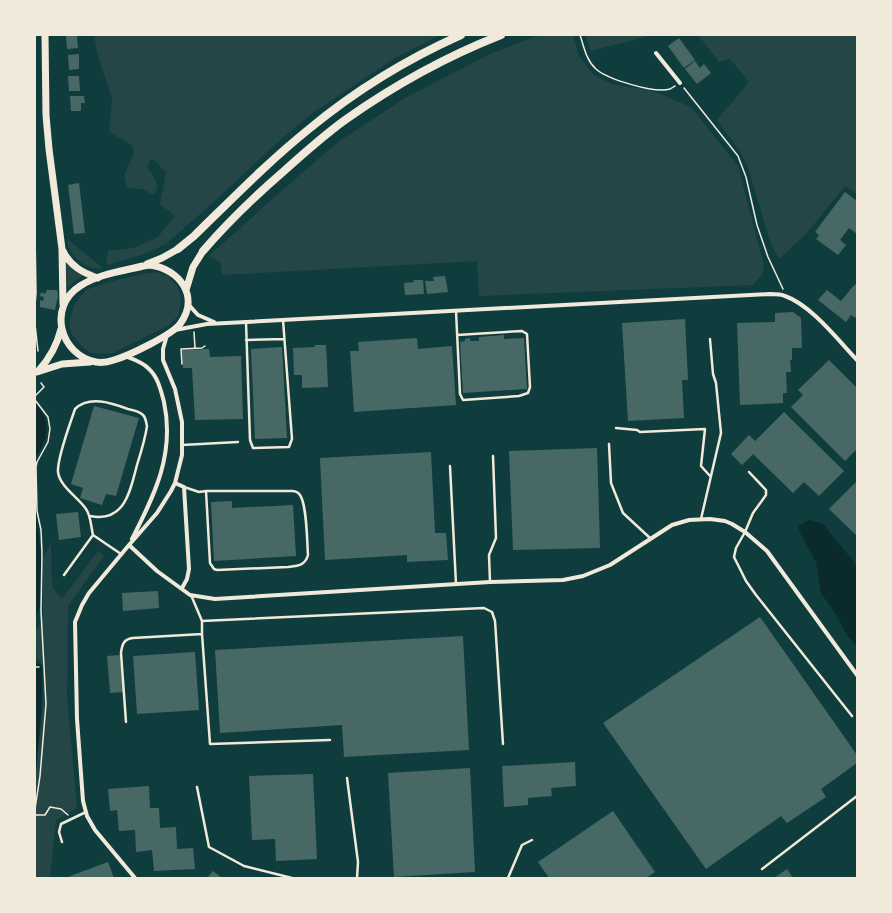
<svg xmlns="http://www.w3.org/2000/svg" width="892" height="913" viewBox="0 0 892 913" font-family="'Playfair Display',serif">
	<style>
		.green { fill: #244646 }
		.water { fill: #0a2a2b }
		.building { fill: #486865 }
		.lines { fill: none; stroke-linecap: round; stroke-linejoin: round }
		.path { stroke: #f1e9da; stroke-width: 1.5 }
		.service { stroke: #f1e9da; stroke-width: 2.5 }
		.minor { stroke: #f1e9da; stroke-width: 4 }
		.primary { stroke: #f1e9da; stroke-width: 7 }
		.motorway { stroke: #f1e9da; stroke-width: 8 }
	</style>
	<rect width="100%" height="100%" fill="#0f3d3e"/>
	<!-- green -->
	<path class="green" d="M94 35H440L395 58 314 112 280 140 217 199 166 244 142 255 106 265 108 251 133 248 158 237 175 216 160 204 166 173 152 158 147 167 153 175 158 187 154 195 142 189 127 188 124 176 134 153 132 145 109 132 112 98 97 53Z
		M539 35H573L579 56 594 75 612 84 653 91 691 107 738 166 764 266 762 275 753 285 479 296 477 261 222 275 220 262 209 256 280 192 338 142 405 98 490 54Z
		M586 35H653L590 51Z
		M698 35H857V194L845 186 806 234 779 259 770 242 748 167 739 150 717 120 749 82 730 59 719 62Z
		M67 239 103 268C86 272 69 256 67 239Z
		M66 263 72 269 83 276 76 280 68 288 67 287 65 265Z
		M156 272 168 276 178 287 181 299 179 315 168 326 113 353 100 354 92 353 85 349 78 342 72 334 69 325 74 305 86 290 105 283 141 274Z
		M51 543 52 587 62 599 98 551 104 556 68 606 67 697 77 808 56 820 50 878H35V784L43 701 44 666 37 659 35 629 38 628 43 616V558Z"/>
	<!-- water -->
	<path class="water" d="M35 404C38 407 41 410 43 414 51 429 44 446 35 458Z
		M35 516C41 536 43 583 40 604 39 610 35 616 35 622Z
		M809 520 823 524 854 562 857 569V646L846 634 835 613 821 593 816 562 801 535 798 526Z
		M35 663 39 664 42 668 41 714 35 780Z"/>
	<!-- building -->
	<path class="building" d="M66 35H77L78 48 67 49Z
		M679 38 695 60 684 68 668 46Z
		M79 54V69L69 70 68 55Z
		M695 61 700 68 704 64 711 73 697 84 685 69Z
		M68 76H79L80 91H69Z
		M70 96H84L85 103H81V111H71Z
		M79 183 85 233 74 234 68 185Z
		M845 192 857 201V234L849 228 840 240 846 245 838 255 816 239 819 235 815 232Z
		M445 276 448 292 427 294 425 281H434L433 277Z
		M413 280H423L424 294 405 295 404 283 414 282Z
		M855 284 857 286V315L855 318 851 315 846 322 818 300 827 290 841 301Z
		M47 290H57L58 296 55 310 40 307V300L43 301 44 297 40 296 41 292 45 294Z
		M793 312 801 318 802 348H792V360H790L791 372H786L787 393H783V403L740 405 737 323 775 322V313Z
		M685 319 688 380H682L684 418 628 421 622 323Z
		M504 335V339L524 338 527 389 463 393 460 342 465 341V339L470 338V341H479V337Z
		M417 338 418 349 452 346 456 405 354 412 350 351H359L358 342Z
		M315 345H326L328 387 302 388V375H294L293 348 315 347Z
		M282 347 287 438 255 439 251 349Z
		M209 349 210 357 241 356 243 419 195 420 192 368H183L182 350Z
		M829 360 857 388V449L845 461 791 407 803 395 798 390Z
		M94 406 139 418 116 496 106 494 102 505 80 498 83 488 71 484Z
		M784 412 844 471 819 496 804 482 793 493 753 454 742 465 731 454 749 435 755 441Z
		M597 448 600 548 513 550 509 451Z
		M431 452 435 533H446L448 560 407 562V555L325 560 320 458Z
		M857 481V536L829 509Z
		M232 501V508L293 505 296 556 214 561 211 502Z
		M78 512 81 537 59 540 56 514Z
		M158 591 159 608 123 611 122 593Z
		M760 617 857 755V763L821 789 826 797 787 823 781 816 706 869 603 723Z
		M463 636 469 750 344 757 342 725 220 733 215 650Z
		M195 652 199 710 137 714 133 656Z
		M120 655 123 692 110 693 107 656Z
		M575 762 576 786 551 788 552 796 528 798V805L504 807 502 766Z
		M470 768 475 872 394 877 388 773Z
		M313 774 317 859 276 861 275 839 252 840 249 776Z
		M149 786 150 808H159L160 828 176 827 177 849 193 848 195 869 154 871 152 850 136 852 135 830 119 831 117 810 110 811 108 789Z
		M613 811 655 872 646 878H549L538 862Z
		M108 862 114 878H65Z
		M787 869 793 878H774Z
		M213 871 222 878H207Z"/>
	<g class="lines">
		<!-- path -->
		<path class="path" d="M580 35C584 47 586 60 596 69 607 79 655 94 670 89 672 88 673 87 675 86
			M684 88 738 156 746 177 757 225 768 257 783 289
			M35 234 36 293 35 305
			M35 324 38 351
			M194 332 195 348
			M182 364 181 349 202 348 205 346
			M35 396 44 387 41 383
			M35 400 48 417 50 429 48 442 37 462 36 467 37 511 41 530 42 553 41 611 46 704 40 776 35 809
			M35 667H39
			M35 815H45L50 807 61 809 68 815"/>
		<!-- service -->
		<path class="service" d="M456 311 460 394 463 400 519 396 528 393 530 387 527 334 522 331 457 335
			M246 322 250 440 253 448 289 447 292 439 283 320
			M246 340 284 339
			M616 428 637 430 640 432 705 429 701 466 710 476
			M609 444 611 483 623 513 650 538
			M182 445 238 442
			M450 466 456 584
			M749 472 766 490V495L753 513 745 532 736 548 734 557 746 581 756 595 852 716
			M184 487 199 492 206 491H292C295 491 298 492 300 495 307 505 307 542 308 555 305 566 297 566 288 567L217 570 214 569 210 563 206 491
			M90 516C125 523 130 491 137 465 141 452 145 440 147 426 146 422 146 418 143 415 139 411 133 410 128 409 112 403 89 395 75 409 70 424 57 458 58 472 60 487 78 497 86 509 91 516 91 527 93 535L121 554
			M701 519 721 433 716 383 713 374 710 339
			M64 575 93 535
			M490 582 489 555 496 538 493 456
			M191 595 202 621V634L210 744 330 740
			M202 621 484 608 492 612 495 621 503 744
			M126 722 121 653C122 644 124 639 133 638L202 634
			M347 778 358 862 357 878
			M197 787 209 847 244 866 292 878
			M62 842 59 832 61 824 86 812
			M762 869 857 796
			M508 878 522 845 532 840"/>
		<!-- minor -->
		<path class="minor" d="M656 53 680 83
			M188 304 198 315 214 322
			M175 330 207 324 770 294C775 294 781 294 785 296 811 305 838 340 857 360
			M125 356C133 359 143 362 149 369 158 377 161 391 164 402 175 454 155 494 132 539
			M175 483 184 487 189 569 187 579 182 588
			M129 545 157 571 190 595 215 599 490 582 563 580 583 576 610 565 672 525 689 520 710 519 725 521 732 524 745 532 767 551 857 675
			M135 878 95 830 87 816 83 801 77 719 75 622 82 605 89 593 129 545 157 513 171 491 175 483 182 455V422L175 389 163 360V349L167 335"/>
		<!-- primary -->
		<path class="primary" d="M45 35 46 115 49 149 62 249 63 304
			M63 251C70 266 83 273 98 278
			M147 264 162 258 178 249
			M150 265C180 269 200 297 180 324 172 335 128 356 114 360 108 362 102 363 96 362 60 355 47 307 80 286 98 274 123 271 143 266Z
			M186 290 193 267 203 251
			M39 370C50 358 57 345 61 329
			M37 372 62 364 90 362"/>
		<!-- motorway -->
		<path class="motorway" d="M178 249 194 236C232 199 268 162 309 129 355 91 407 59 461 35
			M203 251C228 222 255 196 284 171 304 153 323 136 345 120 393 86 445 57 501 35"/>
	</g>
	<!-- border -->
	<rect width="892" height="913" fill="none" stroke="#f1e9da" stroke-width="72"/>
</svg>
